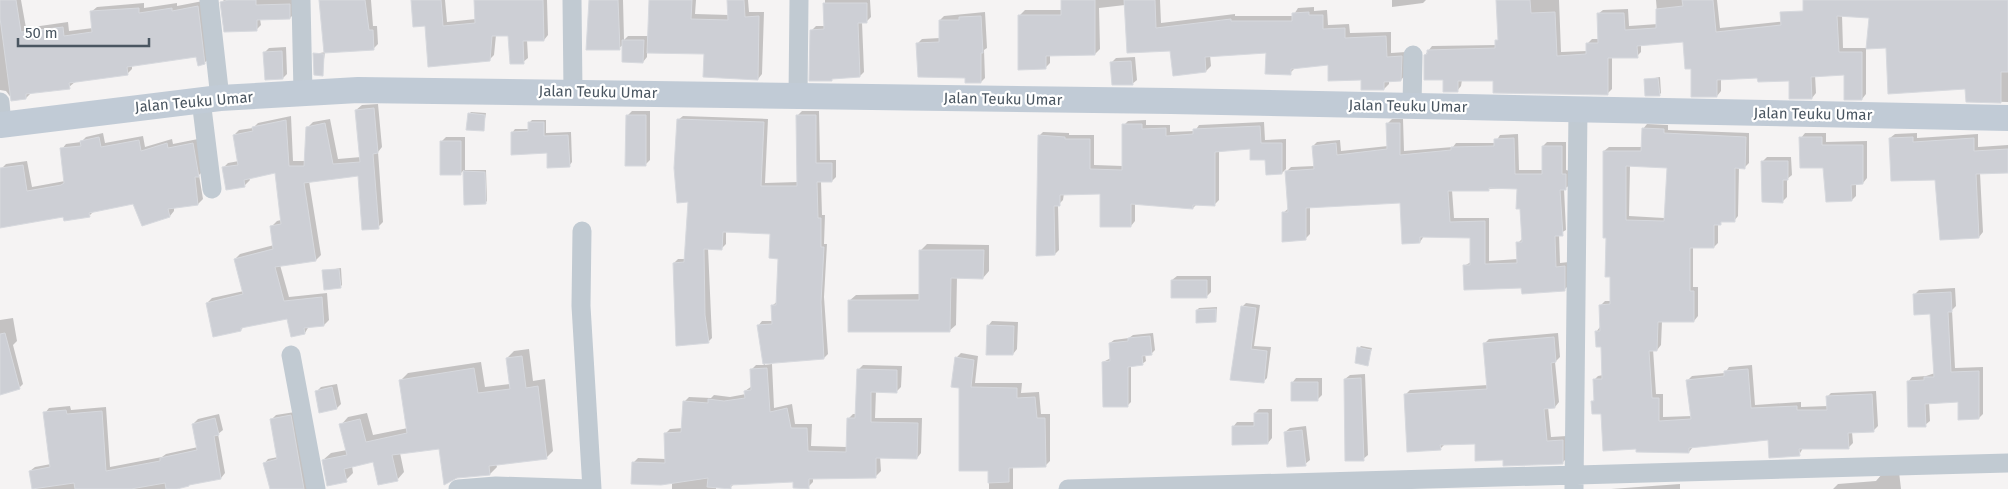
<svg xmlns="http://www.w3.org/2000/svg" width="2008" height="489" viewBox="0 0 2008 489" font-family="'Fira Sans',sans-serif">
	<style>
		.shadow { fill: #0003; fill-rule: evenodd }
		.building { fill: #cdcfd5; stroke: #d7d9de; fill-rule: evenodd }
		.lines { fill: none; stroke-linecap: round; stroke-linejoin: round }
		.street { stroke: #c1cad2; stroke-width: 19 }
		.secondary { stroke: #c1cbd6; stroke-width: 26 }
		.labels { text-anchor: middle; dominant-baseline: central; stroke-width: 4.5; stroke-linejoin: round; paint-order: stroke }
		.street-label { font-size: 15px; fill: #4a5661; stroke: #fff }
	</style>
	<rect width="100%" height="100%" fill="#f5f3f3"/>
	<!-- shadow -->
	<path class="shadow" d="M0 0H21L26 28 68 22 69 31 93 28 91 12 97 7 144 3V8L177 3V6L203 1 210 58 204 63 197 55 132 65V69L127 74 75 82 69 87 32 92 26 98 12 99 6 91 0 90Z
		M224 0H294V14L290 18 260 19 261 25 256 30 222 2Z
		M320 0H371L373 26H377L378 44 373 49 325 52 322 74 315 54 325 52Z
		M413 0H445L447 22 476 19 475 0H547L548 35 544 40H527L528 58 523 62 509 35H496L494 55 489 60 426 25Z
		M590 0H623L624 40 628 36H649L651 0H696L695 14 729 15 728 0H748L749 12H764L762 74 758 79 705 53 647 51V57L643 62 624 44 619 48Z
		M825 0H870L871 17 866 22H862L864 72 860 76 834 77 831 80 811 31 816 26H825Z
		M1062 0H1160L1161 23 1235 14V16H1293L1298 8 1314 7V11L1327 10 1328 25 1349 24 1350 33 1391 32V53L1406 52V74L1401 80 1389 81V84L1384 89 1329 64 1295 68 1290 73 1268 52 1210 55 1211 66 1206 71 1171 50 1125 5 1099 8 1100 49 1095 54 1050 55V63L1045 68 1020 15 1025 10H1062Z
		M1392 0H1426L1423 3 1392 7Z
		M1497 0H1559L1561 52 1587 51V44L1592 39H1599L1598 14 1603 10 1628 9 1629 26 1658 24 1656 0H1717L1720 28 1788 21V28L1805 10V0H2008V102L1968 101 1967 87 1887 47 1870 17 1842 15 1843 48H1866V94L1862 99 1845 74 1815 75 1816 93 1812 98 1790 97V80L1759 77 1721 78V91L1717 96 1692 67 1684 40 1641 44V52L1637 56 1612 57V89L1607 94 1494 80H1462L1461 86 1457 91 1444 79 1425 55 1432 46 1497 45 1499 38Z
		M985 12 987 48 984 50 985 78 981 82 966 77 918 43 922 39 940 38V20L944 16Z
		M286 47 287 74 283 78 265 52 269 48Z
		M1135 57 1137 80 1132 84 1111 63 1116 58Z
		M1660 77 1661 93 1659 95 1645 80Z
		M378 104 382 147 378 152 383 222 378 227 359 175 309 181 321 255 316 260 280 265 289 297 327 293 329 320 324 325 309 326 305 333 288 317 244 326 241 330 207 303 212 298 244 291 235 259 240 254 274 245 272 226 277 221 281 220 276 172 249 178 250 180 245 185 223 168 228 163 239 161 234 135 239 130 253 128 258 123 291 116 293 161H306L308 127 313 122 330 119 338 159 361 157 356 110 362 105Z
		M632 111H650V160L646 164 627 116Z
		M802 111H819L820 160H836V177L832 181H821L822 215H825L824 244H827L824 297 828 354 824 358 764 362 765 365 772 364 774 408 792 404 795 424H812L811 446 847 447 848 419 853 414H857L858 370 863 365 902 366 901 387 896 392 876 391 875 418H922L921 453 917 458 880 456 881 471 876 476 813 478V482L808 487 795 481 734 484 730 488 716 486V489H672V482L633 463 638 458 666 459 665 434 670 429 683 428 684 402 689 397 711 398 714 395 730 397 746 394 745 391 752 386 751 370 756 365H764L758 326 762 321H773V305L778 301 779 257 771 232 726 231V244L722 248H708L712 338 708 342 674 263 678 259H685L689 201 678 120 683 116 768 119 765 183 798 182V115Z
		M471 112 486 113 483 130 469 114Z
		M1392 119H1403L1404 151 1453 147 1456 143H1495L1500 135 1518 134 1519 170H1543V146L1547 142H1566V170L1570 171V185L1564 189 1566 230 1559 234 1560 263 1569 262V285L1564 290 1523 287 1464 266 1471 262V237L1424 236 1420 242 1401 202 1310 207V234L1305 239 1283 213 1289 208 1287 171 1291 167 1315 166 1313 146 1317 142 1340 140 1341 151 1388 146 1387 124ZM1518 188 1523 238 1518 243V259L1489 261V218H1454L1452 190Z
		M532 120H546V133L571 132 572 162 569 166 512 133 515 129H529V123Z
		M1146 120V125H1170V132L1195 131 1199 125 1264 122 1265 140 1286 139V169L1282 173 1251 148 1219 150V200L1214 205 1197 204 1193 208 1135 203V221L1131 226 1102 193H1064L1063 200 1058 205 1059 250 1055 254 1039 136 1043 132 1069 133V135H1094V165L1123 166 1124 125 1128 121Z
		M1647 124 1668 125V130L1749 133V163L1745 167H1739L1738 216 1734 221 1723 220 1718 223V243L1714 247H1693V287H1698V316L1694 321H1662L1661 345 1657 350 1653 349 1656 394H1663V417L1692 416 1688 380 1692 376 1725 373 1729 367 1752 365 1755 405 1801 402V407L1828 406 1827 397 1831 393 1876 391 1878 426 1873 431 1852 432 1853 443 1848 448H1803L1799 455 1769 438 1693 447 1689 452 1637 448 1593 401 1595 399 1594 380 1598 376 1603 375 1602 345 1596 332 1600 327 1601 305 1605 301H1612L1604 151 1609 147H1642L1643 129ZM1630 165 1669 167 1667 210 1664 218 1629 216Z
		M103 133 105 143 143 136 145 147 172 139 173 144 198 139 203 171 199 175 203 199 198 204 174 207V211L170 216 143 224 134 202 94 211 89 216 64 215 0 227V177L1 169 6 164 27 161 32 187 65 181 62 149 66 144 81 142 86 137Z
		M1805 133H1826V142L1867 141V178L1863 183H1856V196L1852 200 1801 138Z
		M1917 133V138L1978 134V147L2008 145V172L1980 173 1983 232 1979 237 1936 178 1890 138 1895 134Z
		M446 137H465V170H486L487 201 485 203 465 204 464 170 460 174 442 141Z
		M1767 157H1791L1792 175 1787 179V197L1782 202 1763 161Z
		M927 244 989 245V271L983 278 957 277 956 325 949 331 849 301 856 295 920 294 921 250Z
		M341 268 342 285 340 287 323 271Z
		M1177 276H1211V292L1206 297 1172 280Z
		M1955 288 1956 306 1952 310 1955 368 1983 367V414L1979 418 1959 401 1929 402 1930 421 1925 425 1908 382 1912 377 1926 376 1935 373 1931 312 1914 295 1919 290Z
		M1246 303 1260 305 1254 346 1271 347 1267 378 1263 382 1231 379 1242 307Z
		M1217 307 1216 321 1197 310 1199 308Z
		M13 318 17 341 13 345 23 384 19 388 0 387V320Z
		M992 321 1018 322 1017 349 1013 354 988 326Z
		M1153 333 1155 350 1152 353 1145 354 1146 361 1142 364 1131 365V402L1127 406 1103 362 1111 358 1110 343 1114 340 1129 338 1133 335Z
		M1558 333 1560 357 1555 362 1559 402 1555 407H1548L1551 437 1567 436V458L1562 463 1504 459 1476 443 1445 444 1440 449 1405 395 1410 390 1488 385 1484 344 1489 339Z
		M1361 346 1372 348 1367 364 1359 348Z
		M529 349 533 381 545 379 553 451 546 458 496 464 497 467 490 474 440 447 400 453 404 472 397 480 374 461 352 466 353 473 346 480 323 460 331 453 347 450 341 425 348 417 367 413 373 435 408 428 401 380 408 373 481 362 485 387 510 384 507 358 514 351Z
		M961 353 978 356 975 383H1022L1021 393 1039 392 1041 414H1050V461L1045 466 1013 467V489H989V470L960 387 956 358Z
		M1365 374 1368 455 1363 459 1345 379 1350 375Z
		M1296 378H1322V395L1318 399 1292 383Z
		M337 384 341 404 337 408 316 392 321 387Z
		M70 406 71 410 106 407 110 467 162 457 166 454 198 447 193 424 198 419 219 414 223 430 218 434 225 473 221 478 170 489H33L30 471 35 467 51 464 45 413 49 408Z
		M1259 409H1272V438L1268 443 1233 427 1237 422H1255V413Z
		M295 412 310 489H271L264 464 268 459 278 457 272 419 276 415Z
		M1306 426 1310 460 1305 464 1285 432 1290 428Z
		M1899 472 1901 489H1833L1838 484 1876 481 1882 474Z
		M1680 484V489H1611Z"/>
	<!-- building -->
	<path class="building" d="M0 0H16L21 32 63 27 64 36 92 32 90 11 139 8V13L172 8V11L198 6 205 64 198 66 196 57 127 67 128 75 69 83 70 89 26 94V99L11 101 0 18Z
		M229 0H256V5L290 4V19L257 20V31L224 32 220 2Z
		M319 0H365L369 30H373L374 50 324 53Z
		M411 0H441L443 26 475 23 474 0H543L544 41H523L524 64H510L508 36H492L490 61 428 67 425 26 413 27Z
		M589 0H618L620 50H586Z
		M649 0H692L691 19 728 20 727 0H744L745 17 759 16 758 80 703 77 704 54 647 53Z
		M1061 0H1095V55L1046 56V69L1018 70V15H1061Z
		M1124 0H1155L1156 28 1231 19V21H1292V13L1309 12V15H1323V29L1345 28V38L1386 36 1387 57 1402 56 1401 81 1384 82V90H1361V80L1328 81V65L1291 69V75L1265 74 1266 53 1205 57 1206 72 1173 76 1170 51 1127 53Z
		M1496 0H1530L1531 13 1555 12 1557 56 1586 54V43H1598L1597 13H1624L1625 30 1656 28V9L1683 6 1682 0H1713L1716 32 1781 25 1780 12 1803 11V0H2008V72H2001V103L1966 102 1965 89 1888 94 1886 48 1866 49 1869 18 1837 16 1839 52H1862V100H1844V75L1811 77 1812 99H1789V81L1758 82 1757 78 1717 80V97H1691V69H1685L1683 42 1637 46 1638 58H1608V95L1493 93V81H1458V92H1443V80H1424V55L1427 54V50L1495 48V40H1498Z
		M823 3H867V23H858L860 77 832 79V81H809L810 30 824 29Z
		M981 16 983 53H981V83H965V78L918 77 916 43 939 42V20H959V17Z
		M622 40H644L643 63 622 62Z
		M282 51 283 79 265 80 263 52Z
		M313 53 324 54 323 76 314 75Z
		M1131 61 1133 85H1112L1110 62Z
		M1658 78 1660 96H1645L1644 79Z
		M374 108 378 153 373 154 379 229 362 230 358 176 304 183 316 261 275 267 284 301 322 297 324 326 304 328 305 334 291 337 287 319 241 328V331L213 337 206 303 243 294 234 259 273 249 270 226 281 224 275 173 244 180 245 187 226 190 222 167 238 165 233 135 253 131 252 127 286 120 289 166H304L306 127 325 123 333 164 360 162 355 110Z
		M468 113 485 115 484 131 466 130Z
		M626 115H646V166H625Z
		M796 115H816V163H832V182H817L818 218H821V247H824L821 302 824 359 763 364 757 325 772 324 771 305H776L778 259 769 258 770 234 723 232 722 250 704 249 705 315 709 343 676 346 673 263 684 262 688 202 677 203 674 168 677 119 764 122 761 186H797Z
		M528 122H544V136L568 135 570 167 547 168V153L511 155V132L528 131Z
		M1386 123H1400V155L1451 150V147L1494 146V139L1514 138 1515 174H1542V146H1562V174H1566V190H1560L1563 236H1555L1556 267 1565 266V291L1522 294 1521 288 1464 290 1463 265H1470V238L1420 237V243L1402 244 1400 203 1306 208V240L1282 242V212H1288L1285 171 1314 169 1312 146 1336 143 1337 155 1387 149ZM1489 188 1517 189 1516 209H1520L1522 242H1516L1517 263 1485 264V221L1450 222 1448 191H1489Z
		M1122 124H1142V129L1166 128V136L1193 134V129L1260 126 1261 143H1282V174L1266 175 1265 160H1250V149L1215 152V206L1193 205V209L1131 204V227H1100V194L1060 195V206H1054L1055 255 1036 256 1038 135 1065 137V139H1090V169L1122 170Z
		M1642 128 1664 129V133L1746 137 1745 169 1735 168V222H1721V225H1714V248H1690V291H1694V322H1658L1657 351H1649L1652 398H1659V421L1691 419 1686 380 1724 376V371L1748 369 1751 408 1797 406V410H1827L1826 396 1872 394 1874 432 1848 433 1849 449H1799L1800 456 1769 458 1768 440 1689 448V453L1636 452V449L1603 451 1601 414H1592L1591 401H1594L1593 379H1602L1601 347H1596L1595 331H1600L1599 305 1610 304V277H1605L1606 238H1603V151H1641ZM1626 166 1667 168 1664 221 1626 220Z
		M99 137 101 147 139 140 141 151 167 143 168 148 193 143 199 177H195L198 205 168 209 170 217 142 226 133 204 89 213 90 217 64 221 63 217 0 228V168L23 165 27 191 61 185 64 183 60 148 81 146 80 141Z
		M1799 137H1822V145H1863V184L1851 185 1852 201 1826 202 1823 168H1800Z
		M1913 137V142L1974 138V151L2008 149V173L1976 174 1979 238 1940 240 1935 180 1891 181 1889 138Z
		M440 141H461V175H440Z
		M1761 161H1788V180H1783V203L1762 202Z
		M463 171 485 172 486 204 464 205Z
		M919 250H984L983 279 951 278 950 332H848V300H919Z
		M339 269 341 288 324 290 322 270Z
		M1171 280H1207V298H1171Z
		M1951 292 1952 312H1948L1951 372 1979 371V419L1958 420V402L1925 404 1926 427H1908L1907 381 1924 380V377H1934L1930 314 1914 315 1913 294Z
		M1241 306 1256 308 1251 349 1267 351 1264 383 1230 380Z
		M1216 309V322L1196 323V310Z
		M987 325 1014 326 1013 355H986Z
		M5 333 20 389 0 395V334Z
		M1150 336 1152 355 1142 356 1143 365 1128 367V407H1103L1102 362 1110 361 1109 343 1128 341V338Z
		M1554 337 1556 362 1551 363 1555 408 1544 409 1547 441 1563 440V464L1503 466V460L1475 461V444L1440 445 1441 450 1407 452 1404 394 1487 389 1483 343Z
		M1357 347 1371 350 1368 366 1355 363Z
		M522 356 526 388 538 386 547 459 489 466 490 475 457 478 444 485 439 449 392 455 398 481 378 485 373 462 344 469 347 482 327 486 322 460 347 455 339 424 360 419 366 442 407 433 399 380 474 368 478 393 510 389 506 358Z
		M955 357 974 360 971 387 1017 388V398L1035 397 1037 418H1045L1046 467 1009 468V482L988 483V471H959V388L951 387Z
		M767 368 770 412 787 408 791 428H807L808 451 846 452 847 418H855L857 369 897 370V393L871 392V422L918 423 917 459 876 458V478L809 479V489L793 488V482L731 485V489L707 487 708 478 661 485 631 484 632 462 665 463 664 433 681 432 683 401 708 403V399L724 401 745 398 744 391 751 390 750 369Z
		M1361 378 1364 461H1345L1344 379Z
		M1291 382H1318V401H1291Z
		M332 387 337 409 319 413 315 391Z
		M66 410 67 414 102 411 106 471 160 461V458L197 450 192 424 215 418 219 435 214 436 221 479 189 485V486L177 489H166L165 483 131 489H75L74 483 32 489 29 471 50 467 43 412Z
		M1254 413H1268V444L1232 445V426H1254Z
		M291 415 304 489H270L263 463 277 459 270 419Z
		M1302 430 1306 466 1287 467 1284 432Z"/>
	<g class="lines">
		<!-- street -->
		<path class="street" d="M209 0 220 98
			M301 0 303 93
			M572 0 573 92
			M798 96 799 0
			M201 100 212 189
			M0 102 2 125
			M1412 106 1413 55
			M582 231 581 306 592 489
			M291 355 316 489
			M458 489 496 486 591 489
			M1068 489 2008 463
			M1574 489 1578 109"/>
		<!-- secondary -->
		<path class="secondary" d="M0 125 220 98 358 90 1171 101 2008 118"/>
	</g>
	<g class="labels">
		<!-- street labels -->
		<g class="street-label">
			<text transform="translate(598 92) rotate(1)">Jalan Teuku Umar</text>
			<text transform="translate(1003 99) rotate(1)">Jalan Teuku Umar</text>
			<text transform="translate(194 102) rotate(-5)">Jalan Teuku Umar</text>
			<text transform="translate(1408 106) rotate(1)">Jalan Teuku Umar</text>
			<text transform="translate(1813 114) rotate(1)">Jalan Teuku Umar</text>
		</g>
	</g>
	<!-- scale -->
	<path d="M18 38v8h131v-8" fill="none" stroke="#4a5661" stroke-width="2.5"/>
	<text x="25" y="38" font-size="15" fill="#4a5661" stroke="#ffffff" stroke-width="4" paint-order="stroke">50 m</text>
</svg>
